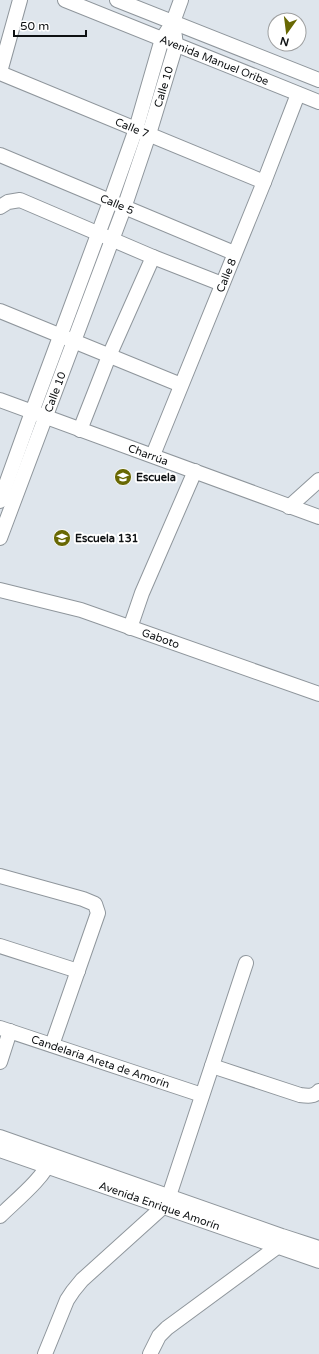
<svg xmlns="http://www.w3.org/2000/svg" width="319" height="1354" viewBox="0 0 319 1354" font-family="'Varela Round',sans-serif">
	<style>
		.lines { fill: none; stroke-linecap: round; stroke-linejoin: round }
		.minor-casing { stroke: #8f969c; stroke-width: 16 }
		.minor { stroke: #fff; stroke-width: 14 }
		.labels { text-anchor: middle; dominant-baseline: central; stroke-width: 4; stroke-linejoin: round; paint-order: stroke }
		.street-label { font-size: 11px; fill: #0e1113; stroke: #fff }
		.poi-label { font-size: 11px; font-weight: bold; fill: #0e1113; stroke: #fff; text-anchor: start }
	</style>
	<rect width="100%" height="100%" fill="#dee5ec"/>
	<g class="lines">
		<!-- minor casing -->
		<g class="minor-casing">
			<g id="minor">
				<path id="s1" d="M65 0 319 102"/>
				<path d="M117 0 319 80"/>
				<path d="M0 72 20 0"/>
				<path id="s2" d="M0 73 264 182"/>
				<path id="s3" d="M0 155 234 253"/>
				<path d="M0 207 8 202 20 200 153 257 222 284"/>
				<path d="M0 311 181 385"/>
				<path id="s4" d="M0 400 319 517"/>
				<path d="M80 430 109 356 153 257"/>
				<path id="s5" d="M153 455 264 182 298 94"/>
				<path d="M0 501 32 412 110 202 136 129 162 39 173 22 181 0"/>
				<path d="M289 507 319 480"/>
				<path id="s6" d="M0 538 124 208 149 134 176 45 173 22"/>
				<path id="s7" d="M0 590 81 610 319 694"/>
				<path d="M130 628 142 593 195 471"/>
				<path d="M0 876 83 899 95 904 98 913 52 1045"/>
				<path d="M0 946 78 971"/>
				<path id="s8" d="M0 1028 202 1095"/>
				<path d="M0 1062 10 1031"/>
				<path d="M212 1066 300 1095C307 1096 314 1097 319 1091"/>
				<path d="M0 1137 282 1236 319 1248"/>
				<path id="s9" d="M0 1150 319 1261"/>
				<path d="M0 1216C14 1202 45 1177 50 1160"/>
				<path d="M45 1354 67 1300 73 1291 82 1280 164 1206 169 1196 246 963"/>
				<path d="M150 1354 159 1336 167 1328 277 1247 280 1240"/>
			</g>
		</g>
		<!-- minor -->
		<use href="#minor" class="minor"/>
	</g>
	<!-- icons -->
	<defs>
		<g id="school-disc" transform="scale(0.9)"><circle r="9.5" fill="#686803" stroke="#fff"/><path d="M0-5L7-2L0 1L-7-2ZM-4 1L0 2.5L4 1V4Q0 6-4 4Z" fill="#fff"/></g>
	</defs>
	<g fill-rule="evenodd">
		<use href="#school-disc" x="123" y="477"/>
		<use href="#school-disc" x="62" y="538"/>
	</g>
	<g class="labels">
		<!-- street labels -->
		<g class="street-label">
			<text stroke="none"><textPath href="#s1" startOffset="161">Avenida Manuel Oribe</textPath></text>
			<text stroke="none"><textPath href="#s6" startOffset="480">Calle 10</textPath></text>
			<text stroke="none"><textPath href="#s2" startOffset="143">Calle 7</textPath></text>
			<text stroke="none"><textPath href="#s3" startOffset="127">Calle 5</textPath></text>
			<text stroke="none"><textPath href="#s5" startOffset="194">Calle 8</textPath></text>
			<text stroke="none"><textPath href="#s6" startOffset="156">Calle 10</textPath></text>
			<text stroke="none"><textPath href="#s4" startOffset="158">Charrúa</textPath></text>
			<text stroke="none"><textPath href="#s7" startOffset="168">Gaboto</textPath></text>
			<text stroke="none"><textPath href="#s8" startOffset="106">Candelaria Areta de Amorín</textPath></text>
			<text stroke="none"><textPath href="#s9" startOffset="169">Avenida Enrique Amorín</textPath></text>
		</g>
		<!-- poi labels -->
		<g class="poi-label">
			<text x="136" y="477">Escuela</text>
			<text x="75" y="538">Escuela 131</text>
		</g>
	</g>
	<!-- north arrow -->
	<g transform="translate(287 32) rotate(194)"><circle r="19" fill="#ffffff" stroke="#9fa0a1"/>
	<path d="M0-3L7 15L0 10L-7 15Z" fill="#686803"/>
	<text y="-6" font-size="11" font-weight="bold" text-anchor="middle" fill="#0e1113">N</text>
	</g>
	<!-- scale -->
	<path d="M14 30v6h72v-6" fill="none" stroke="#0e1113" stroke-width="2"/>
	<text x="20" y="30" font-size="12" fill="#0e1113" stroke="#ffffff" stroke-width="3" paint-order="stroke">50 m</text>
</svg>
